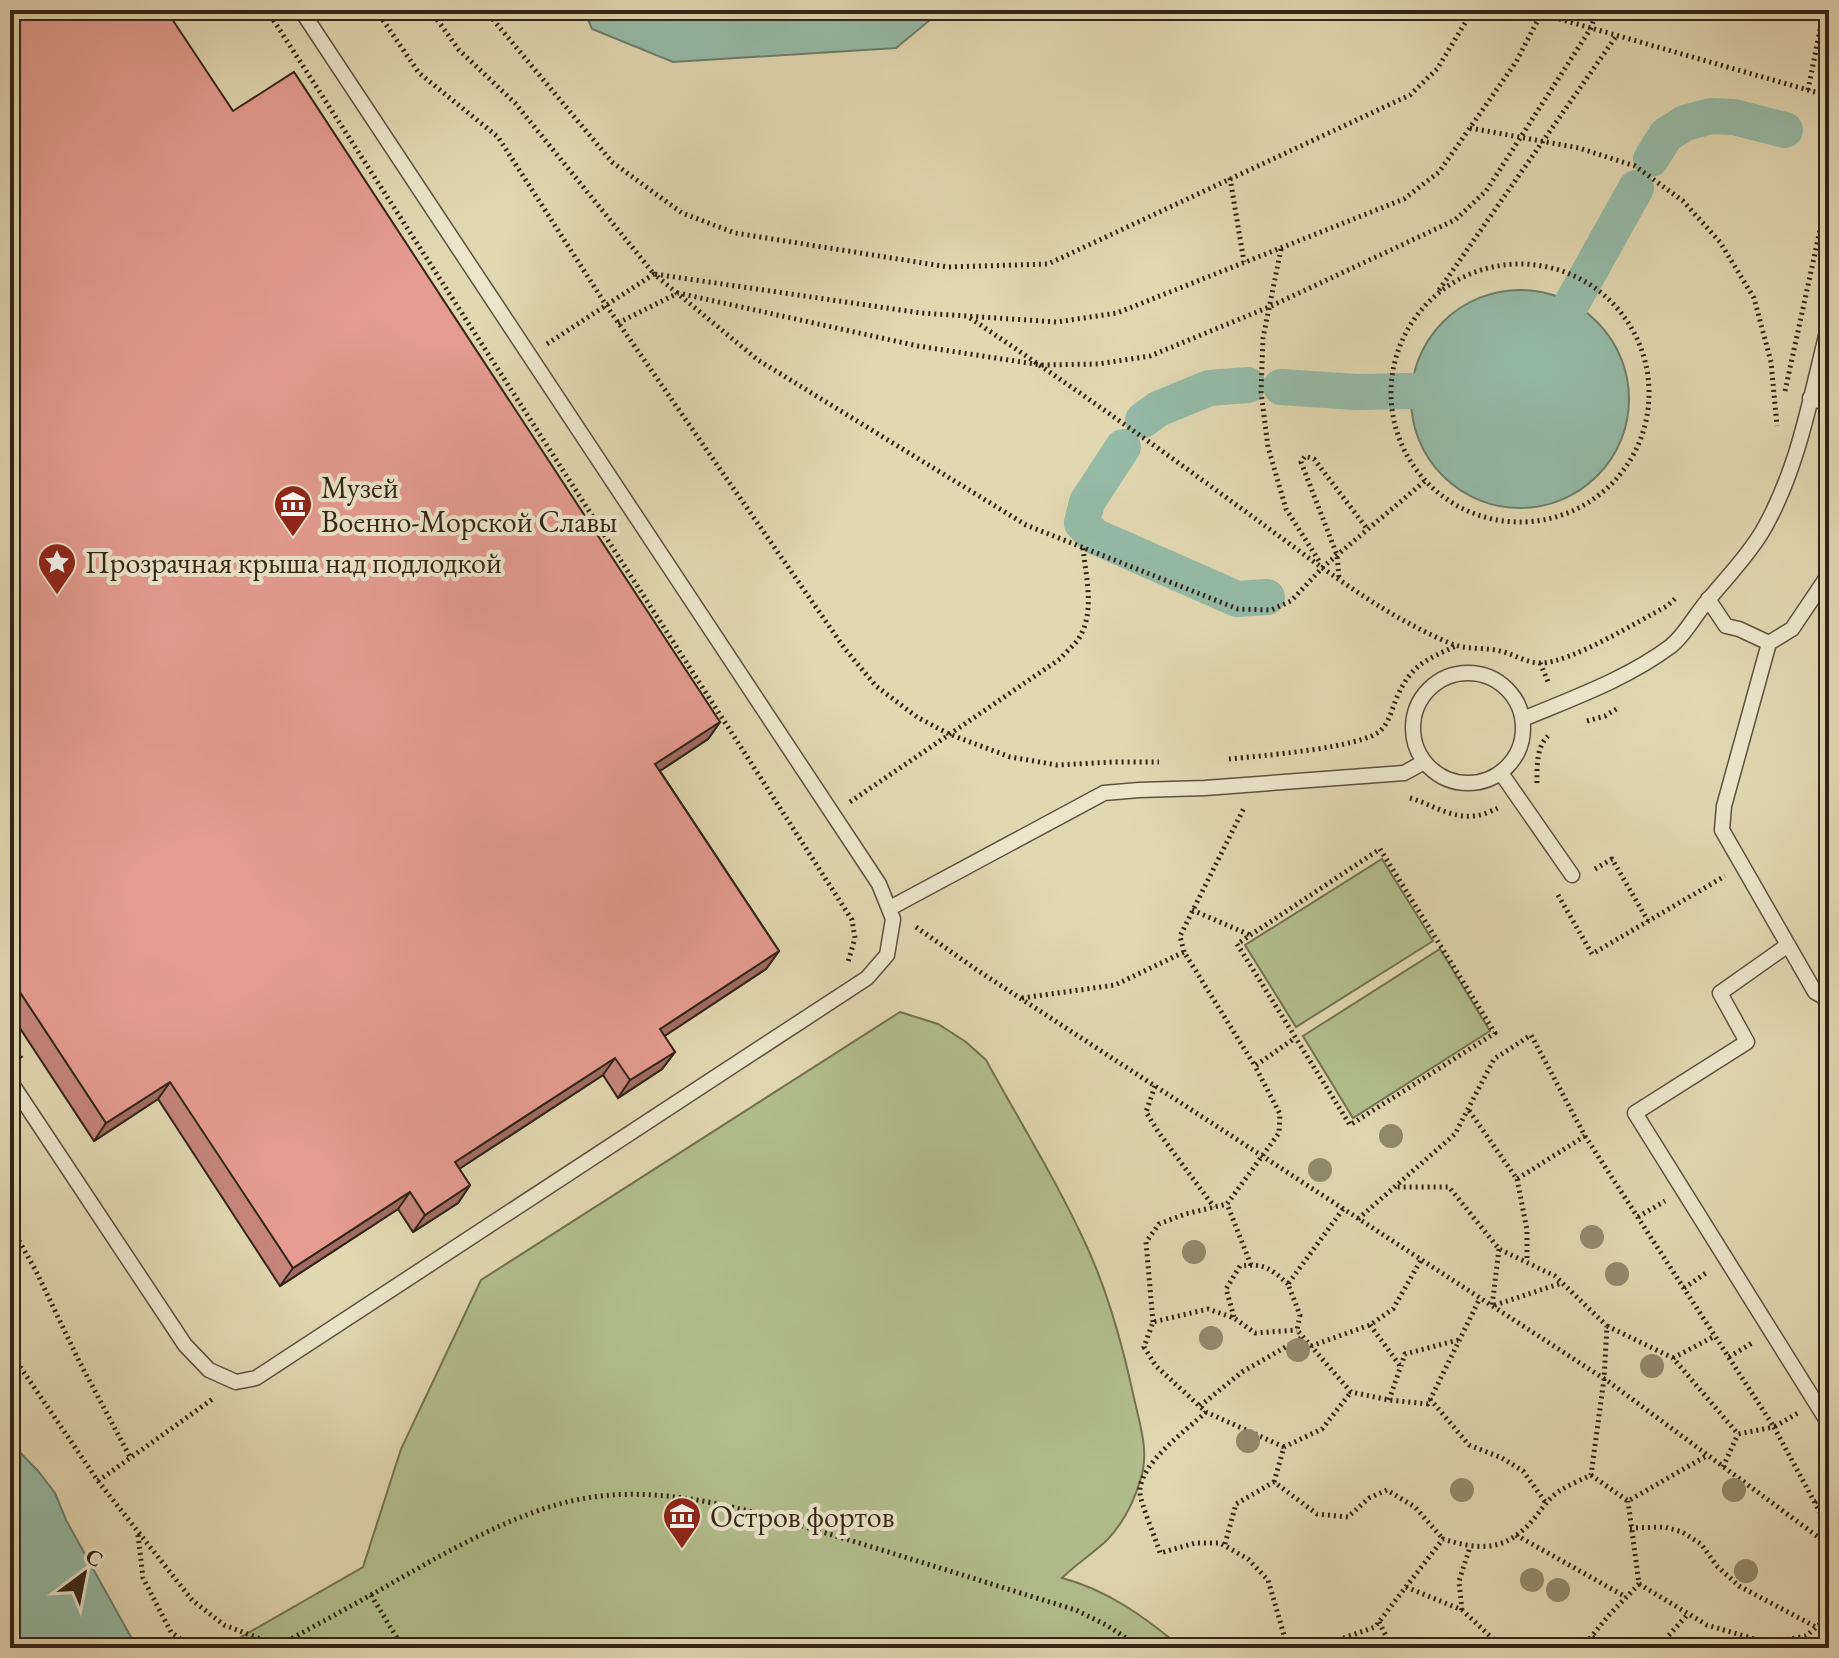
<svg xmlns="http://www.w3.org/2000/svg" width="1839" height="1658" viewBox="0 0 1839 1658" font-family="'EB Garamond',serif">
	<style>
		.green { fill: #b2be8d; stroke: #727252; stroke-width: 2 }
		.water { fill: #95baa6; stroke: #6d7e6c; stroke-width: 2 }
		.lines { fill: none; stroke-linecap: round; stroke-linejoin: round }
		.canal { stroke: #95baa6; stroke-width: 36 }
		.lane-casing { stroke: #5e523d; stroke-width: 17 }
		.path { stroke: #322516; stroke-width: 5; stroke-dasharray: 2 4; stroke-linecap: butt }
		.lane { stroke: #ece5cc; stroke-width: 14 }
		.tree { fill: #928a6c }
		.wall { fill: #c5857c; stroke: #322516; stroke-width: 2 }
		.shaded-wall { fill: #a06c65; stroke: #322516; stroke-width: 2 }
		.building { fill: #e59b90; stroke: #322516; stroke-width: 2 }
		.labels { text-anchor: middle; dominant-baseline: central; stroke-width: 8; stroke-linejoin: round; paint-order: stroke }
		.poi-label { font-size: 30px; fill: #322516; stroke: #ece5cc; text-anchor: start }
	</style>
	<rect width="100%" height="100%" fill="#e1d7b1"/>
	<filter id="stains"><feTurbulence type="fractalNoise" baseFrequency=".0025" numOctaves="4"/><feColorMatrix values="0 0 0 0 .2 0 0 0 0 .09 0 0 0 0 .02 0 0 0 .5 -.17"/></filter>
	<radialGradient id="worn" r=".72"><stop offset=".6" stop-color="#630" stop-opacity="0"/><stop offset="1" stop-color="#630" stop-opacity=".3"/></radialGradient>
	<!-- green -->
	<path class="green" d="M1382 859 1433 941 1296 1027 1245 945Z
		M1440 949 1490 1031 1353 1118 1303 1036Z
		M900 1012 938 1024 966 1042 986 1060C1020 1122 1058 1183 1087 1247 1109 1295 1123 1347 1134 1398 1140 1425 1150 1453 1140 1481 1134 1501 1123 1523 1108 1539 1094 1553 1076 1564 1062 1578 1108 1590 1146 1618 1182 1648H222L363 1567 401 1449 481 1280Z"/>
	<!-- water -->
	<path class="water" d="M584 10H942L896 48 673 62 592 29Z
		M1411 399a109 109 0 1 1 218 0a109 109 0 1 1-218 0Z
		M10 1442 38 1471 55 1493 66 1520 137 1648H10Z"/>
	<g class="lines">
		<!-- canal -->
		<path class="canal" d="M1651 159 1666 135 1685 123 1711 116 1734 117 1785 130
			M1572 303 1636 188
			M1281 387 1356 392 1411 391
			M1143 420 1158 409 1209 388 1248 385
			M1123 447 1087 502 1082 523 1094 536 1237 599 1267 597"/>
		<!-- lane casing -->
		<g class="lane-casing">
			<path id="lane" d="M1810 398 1829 404
				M1708 599 1726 626 1739 629 1769 643 1724 806 1722 830 1815 992 1829 1000
				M1769 643 1792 629 1829 574
				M1413 728a55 55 0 1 1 110 0a55 55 0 1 1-110 0Z
				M1523 719C1573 698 1627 679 1671 646 1686 634 1696 613 1709 599 1727 577 1747 557 1762 532 1799 469 1811 394 1829 324
				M1501 773 1572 875
				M890 908 1104 793 1139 790 1205 788 1404 773 1424 762
				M1788 945 1720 993 1747 1042 1635 1113 1829 1424
				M10 1081 185 1345 209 1370 236 1382 256 1378 867 978 887 955 893 919 879 884 301 10"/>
		</g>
		<!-- path -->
		<path class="path" d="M267 10 852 920 855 938 848 962
			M376 10 419 73 498 137 606 305 845 649 876 686 917 717 949 734 1010 757 1057 765 1114 762H1159
			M430 10 459 50 515 103 654 274 921 313 1057 322 1117 313 1404 199 1439 172 1516 62 1543 10
			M485 10 612 162 682 213 735 233 948 267 1048 264 1410 95 1437 69 1473 10
			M1542 14 1829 96
			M1808 90 1824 10
			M1470 128 1579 148 1635 166 1683 201 1720 242 1754 298 1771 362 1777 426
			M1230 178 1244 262
			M1281 249 1263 338 1261 392 1268 447 1286 509 1321 564
			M1391 393a129 129 0 1 1 258 0a129 129 0 1 1-258 0Z
			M1439 290 1617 35
			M970 318C1066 382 1160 449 1253 517 1315 562 1381 615 1452 644 1467 650 1485 647 1500 651 1514 654 1526 663 1541 663 1570 663 1639 621 1667 606L1676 598
			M618 323 678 293 918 346 1041 365 1098 364 1150 356 1269 307 1455 220 1486 191 1591 28 1597 10
			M547 344 654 274 758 360 1026 525 1238 609 1271 610 1291 601 1323 567 1425 481
			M1785 391 1829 189
			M1339 577 1337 555 1301 462 1305 456 1314 459 1368 530
			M1540 663 1549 684
			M1587 721 1605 716 1618 708
			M1229 759C1258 756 1364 748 1381 730 1390 721 1392 708 1397 697 1411 665 1427 659 1456 646
			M1537 783C1537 768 1536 747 1548 736
			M1410 798C1431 804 1450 818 1473 816 1482 816 1491 811 1498 808
			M850 802 1060 659C1065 653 1072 647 1077 641 1096 615 1086 578 1083 548
			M1380 849 1495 1033 1350 1125 1237 944Z
			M1595 869 1612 859 1648 921
			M1558 895 1592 954 1725 876
			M1192 910 1250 935
			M916 927 977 970 1609 1382 1829 1545
			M1184 952 1180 936 1244 808
			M1022 998 1115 985 1184 952 1255 1066
			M10 1042 23 1061
			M1155 1086 1146 1112 1159 1133 1214 1207
			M1585 1136 1774 1427 1798 1413
			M1517 1179 1527 1230V1262
			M1343 1209 1288 1284 1300 1315 1297 1330 1351 1392 1389 1400 1428 1404 1480 1298
			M1638 1217 1665 1201
			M1358 1219 1455 1134 1494 1059 1531 1035 1585 1136 1517 1179 1468 1109
			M10 1225 36 1271 79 1361 130 1457
			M1499 1249 1492 1306 1562 1283
			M1251 1265 1227 1204 1279 1133 1280 1114 1255 1066 1295 1038
			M1684 1288 1706 1273
			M1234 1317 1226 1289 1240 1266C1264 1263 1270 1268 1288 1284
			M1153 1322 1146 1242 1159 1224 1185 1214 1227 1204
			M1370 1325 1401 1367
			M1607 1326 1673 1358 1738 1434 1774 1427 1829 1529
			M1311 1346 1370 1325 1393 1309 1421 1260
			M10 1352 98 1481 192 1600 224 1625 269 1642 289 1640 371 1595 403 1648
			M1729 1357 1752 1343
			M1673 1358 1715 1336
			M1430 1399 1469 1445 1502 1458 1523 1471 1546 1503
			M1389 1400 1405 1354 1458 1340
			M1200 1406 1242 1372 1303 1337
			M1206 1412C1187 1430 1138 1464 1140 1493 1141 1505 1156 1539 1160 1553L1195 1543H1220L1248 1559 1268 1580 1286 1642
			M1284 1447 1206 1412 1156 1366 1144 1347 1153 1322 1208 1309 1234 1318 1255 1333 1297 1330
			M1723 1467 1738 1434
			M1591 1475 1628 1501 1708 1455
			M98 1481 214 1398
			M1274 1482 1284 1447 1322 1429 1351 1392
			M1815 1502 1829 1494
			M1630 1528 1665 1527 1682 1532 1701 1544 1717 1566 1739 1586 1816 1627
			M138 1535 143 1578 171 1632 192 1648
			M1516 1535 1626 1597
			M1225 1544 1236 1504 1274 1482 1317 1514 1348 1517 1369 1498 1387 1490 1415 1507 1443 1539
			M1639 1584 1707 1625 1768 1643 1806 1636 1829 1616
			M1406 1587 1462 1610 1503 1648
			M371 1595C433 1560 511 1512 581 1499 671 1482 764 1515 849 1540 925 1563 1000 1587 1076 1610L1108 1626 1141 1648
			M1462 1610 1459 1581 1470 1547
			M1379 1622 1392 1648
			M1592 1637 1608 1648
			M1283 1648 1286 1642 1309 1648
			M1315 1648 1375 1627 1443 1539C1473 1548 1498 1553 1524 1529 1537 1518 1544 1502 1558 1492 1568 1485 1581 1480 1591 1475L1604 1379 1607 1326 1555 1276 1499 1249 1449 1187H1395
			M1582 1648 1609 1615 1639 1584 1628 1501
			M1656 1648 1661 1644 1688 1614"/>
		<!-- lane -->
		<use href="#lane" class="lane"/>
	</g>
	<!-- trees -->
	<g class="tree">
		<circle cx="1391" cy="1136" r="12"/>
		<circle cx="1320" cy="1170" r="12"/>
		<circle cx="1592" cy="1237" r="12"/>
		<circle cx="1194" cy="1252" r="12"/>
		<circle cx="1617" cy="1274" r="12"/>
		<circle cx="1211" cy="1338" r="12"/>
		<circle cx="1298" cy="1350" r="12"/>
		<circle cx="1652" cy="1366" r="12"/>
		<circle cx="1248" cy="1441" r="12"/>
		<circle cx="1462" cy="1490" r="12"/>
		<circle cx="1734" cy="1490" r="12"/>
		<circle cx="1746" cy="1571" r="12"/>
		<circle cx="1532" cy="1580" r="12"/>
		<circle cx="1558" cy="1590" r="12"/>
	</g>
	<!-- wall -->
	<path class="wall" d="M10 10 233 111 720 722 708 739 660 771 779 951 766 969 664 1036 675 1052 662 1069 618 1098 603 1075 459 1169 470 1185 458 1203 413 1232 398 1209 280 1286 158 1099 94 1141 10 1013Z"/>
	<!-- shaded-wall -->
	<path class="shaded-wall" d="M720 722 708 739 643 782 655 764Z
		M779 951 766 969 648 1047 660 1029Z
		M675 1052 662 1069 618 1098 630 1080Z
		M615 1058 603 1075 442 1180 455 1162Z
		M170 1082 158 1099 94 1141 106 1123Z
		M470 1185 458 1203 413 1232 425 1215Z
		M410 1192 398 1209 280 1286 293 1268Z"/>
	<!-- building -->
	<path class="building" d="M10 10H166L233 111 294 72 720 722 655 764 779 951 660 1029 675 1052 630 1080 615 1058 455 1162 470 1185 425 1215 410 1192 293 1268 170 1082 106 1123 10 977Z"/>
	<!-- icons -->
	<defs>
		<g id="museum-pin" transform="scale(2)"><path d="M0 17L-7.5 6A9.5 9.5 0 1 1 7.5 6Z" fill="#8f2418" stroke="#ece5cc"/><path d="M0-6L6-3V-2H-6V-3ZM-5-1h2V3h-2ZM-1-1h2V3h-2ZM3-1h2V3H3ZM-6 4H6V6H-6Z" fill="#fff"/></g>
		<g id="sight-pin" transform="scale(2)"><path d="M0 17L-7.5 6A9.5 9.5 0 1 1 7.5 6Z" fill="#8f2418" stroke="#ece5cc"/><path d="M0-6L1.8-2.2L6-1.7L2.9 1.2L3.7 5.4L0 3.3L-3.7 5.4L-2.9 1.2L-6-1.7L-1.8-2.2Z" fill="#fff"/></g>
	</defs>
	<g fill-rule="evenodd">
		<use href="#museum-pin" x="293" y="504"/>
		<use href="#sight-pin" x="57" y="562"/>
		<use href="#museum-pin" x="682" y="1516"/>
	</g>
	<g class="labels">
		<!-- poi labels -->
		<g class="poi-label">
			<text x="321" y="487">Музей<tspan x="321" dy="34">Военно-Морской Славы</tspan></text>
			<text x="85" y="562">Прозрачная крыша над подлодкой</text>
			<text x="710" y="1516">Остров фортов</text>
		</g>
	</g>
	<!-- margin -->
	<rect width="1839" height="1658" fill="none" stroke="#e1d7b1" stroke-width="40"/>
	<rect x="12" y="12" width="1815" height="1634" fill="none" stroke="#322516" stroke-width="4"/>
	<rect x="20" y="20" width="1799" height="1618" fill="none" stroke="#322516" stroke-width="2"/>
	<!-- north arrow -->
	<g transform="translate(84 1574) rotate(32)" stroke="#ece5cc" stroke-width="6" paint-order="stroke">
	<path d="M0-6L14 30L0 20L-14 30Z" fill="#322516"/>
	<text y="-12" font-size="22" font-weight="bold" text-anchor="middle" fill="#322516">С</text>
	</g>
	<rect width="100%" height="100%" filter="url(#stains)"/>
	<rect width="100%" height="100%" fill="url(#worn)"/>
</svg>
